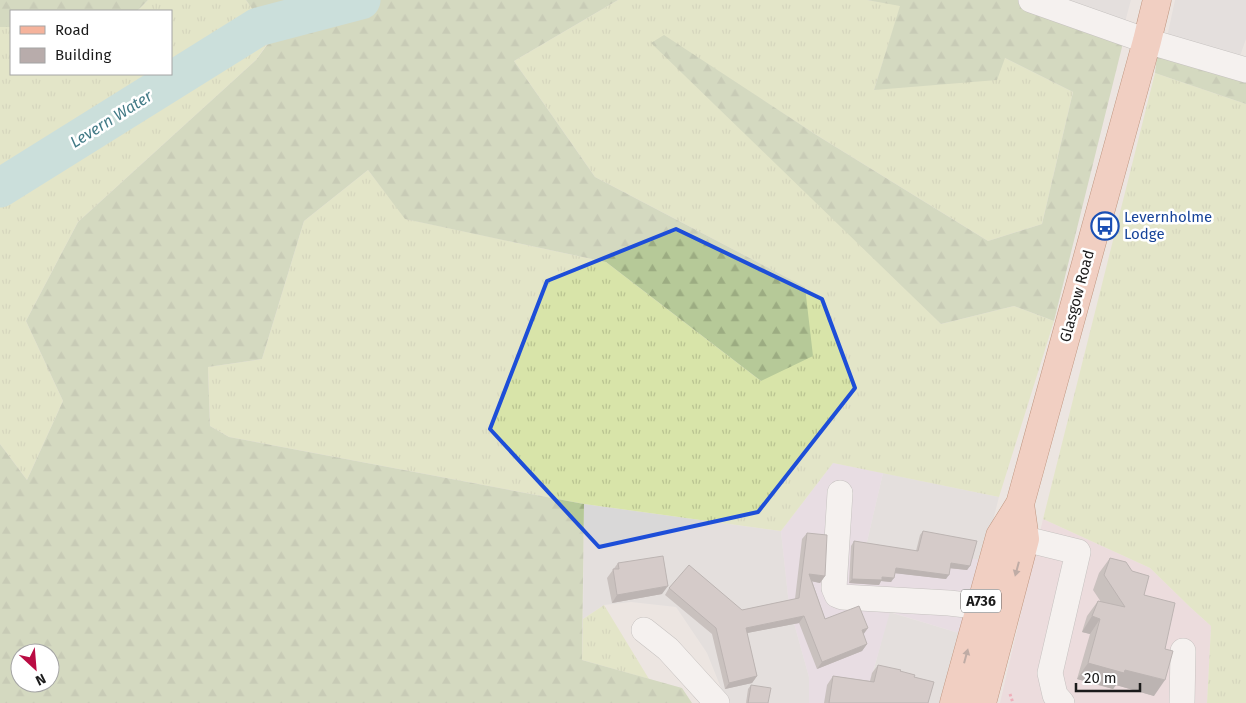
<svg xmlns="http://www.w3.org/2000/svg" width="1246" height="703" viewBox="0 0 1246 703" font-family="'Fira Sans',sans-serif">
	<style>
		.residential { fill: #d9d8d8 }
		.commercial { fill: #ecd0d8 }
		.industrial { fill: #e2d3e5 }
		.grass { fill: url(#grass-tufts) }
		.forest { fill: url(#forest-firs); fill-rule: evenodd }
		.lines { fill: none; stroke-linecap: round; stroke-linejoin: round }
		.river { stroke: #a3d7d3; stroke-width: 39 }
		.minor-casing { stroke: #989898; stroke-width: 26 }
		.major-casing { stroke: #893609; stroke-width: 29 }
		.path { stroke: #f06d89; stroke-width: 3; stroke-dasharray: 2.5 2.5; stroke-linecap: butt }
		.minor { stroke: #fff; stroke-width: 25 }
		.major { stroke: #f5b39c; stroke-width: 28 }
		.wall { fill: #9e9493 }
		.shaded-wall { fill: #817878 }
		.building { fill: #b8acab; stroke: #817878 }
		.oneway { fill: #88675c }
		.marked { fill: none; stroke: #1d4ed8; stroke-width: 4; stroke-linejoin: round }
		.labels { text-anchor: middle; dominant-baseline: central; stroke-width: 5; stroke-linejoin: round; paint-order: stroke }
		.shield { fill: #fff; stroke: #5f5f5f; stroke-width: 1 }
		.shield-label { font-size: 14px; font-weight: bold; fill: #1b1b1b }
		.transit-label { font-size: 15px; fill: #164399; stroke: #fff; text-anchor: start }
		.street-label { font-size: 15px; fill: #1b1b1b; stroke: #fff }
		.water-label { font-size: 16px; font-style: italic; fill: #427a86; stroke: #fff }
	</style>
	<defs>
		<pattern id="grass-tufts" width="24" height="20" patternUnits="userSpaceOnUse" patternTransform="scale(1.25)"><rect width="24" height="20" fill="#d8e4a9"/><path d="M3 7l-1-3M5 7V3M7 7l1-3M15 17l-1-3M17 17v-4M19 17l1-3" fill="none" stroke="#b9c391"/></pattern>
		<pattern id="forest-firs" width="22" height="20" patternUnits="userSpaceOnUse" patternTransform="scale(1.25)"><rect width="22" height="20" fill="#b6c998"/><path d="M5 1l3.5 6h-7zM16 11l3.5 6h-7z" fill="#9cac82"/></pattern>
	</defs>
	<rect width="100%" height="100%" fill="#ece5e1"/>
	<!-- residential -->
	<path class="residential" d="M1058 0H1131L1124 26Z
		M1175 0H1246V39L1239 59 1167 37Z
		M883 473 999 497 983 560 866 546Z
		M584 504 781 531 789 605 809 677V703H727L707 653 676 607 631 602 604 605 583 619Z
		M889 612 962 634 942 703H865Z"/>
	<!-- commercial -->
	<path class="commercial" d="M1043 519 1150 568 1190 607 1211 626 1207 703H1000Z"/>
	<!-- industrial -->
	<path class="industrial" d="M833 463 883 473 866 546 983 560 962 634 890 612 864 703H809V677L789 605 781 531Z"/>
	<!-- grass -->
	<path class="grass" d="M148 0H246L272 37 256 60 78 222 26 321 63 401 27 480 0 444V27H11V74H171V11H137Z
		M618 0H867L901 5 874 90 1005 58 1073 92 1042 224 988 241 818 136 664 36 941 324 1014 306 1054 321 999 497 833 463 781 531 584 504 229 437 210 426 208 367 262 359 304 221 368 170 406 219 606 262 761 381 805 287 595 177 514 61Z
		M1155 73 1246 104V703H1207L1211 626 1190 607 1150 568 1043 519Z
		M604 605 649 679 582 660 583 619Z"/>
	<!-- forest -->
	<path class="forest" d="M0 0H148L137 11H11V27H0Z
		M246 0H618L514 61 595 177 805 287 813 356 761 381 606 262 405 219 368 170 304 221 262 359 208 367 210 426 229 437 584 504 582 660 682 688 692 703H0V444L27 480 63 401 26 321 78 222 256 60 272 38ZM20 653H50V683H20Z
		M867 0H1058L1123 43 1054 321 1014 306 941 324 651 43 664 35 818 136 988 241 1042 224 1073 92 1005 58 997 80 874 90 900 6Z
		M1157 54 1246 81V104L1155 73Z"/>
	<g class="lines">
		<!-- river -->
		<path class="river" d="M0 188 258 27 361 0"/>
		<!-- minor casing -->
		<g class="minor-casing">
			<path id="minor" d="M1031 0 1147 41 1246 70
				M840 493 834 588 837 595 842 597 949 603 1001 609
				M1005 536 1025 539 1078 552 1050 673 1055 695 1062 703
				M644 630 668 649 717 703
				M1182 703 1183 651"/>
		</g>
		<!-- major casing -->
		<g class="major-casing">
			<path id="major" d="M954 703 1000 536 1020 504 1147 41 1157 0
				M982 703 1025 539 1020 504"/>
		</g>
		<!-- path -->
		<path class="path" d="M1010 694 1013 703"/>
		<!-- minor -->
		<use href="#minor" class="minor"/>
		<!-- major -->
		<use href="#major" class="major"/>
	</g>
	<!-- wall -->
	<path class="wall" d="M923 531 970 566 967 570 950 568 946 579 895 573 891 582 881 581 879 585 849 583 851 546 854 541 916 551 920 535Z
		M807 533 825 576 820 583 812 581 825 619 863 635 867 644 862 651 817 669 799 623 747 633 757 676 752 683 725 689 712 634 665 595 669 588 742 610 795 599 802 539Z
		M1110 558 1144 595 1154 696 1116 685 1113 689 1077 679 1090 634 1082 632 1087 616 1098 601 1101 602 1093 590 1099 573Z
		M618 563 662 594 612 603 607 578Z
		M878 665 900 671 914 677 928 703H824L827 685 833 676 870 681 872 673Z
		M751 685 768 703H746L748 689Z"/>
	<!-- shaded-wall -->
	<path class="shaded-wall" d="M951 563 970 566 967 570 948 568Z
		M896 568 949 575 946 579 893 573Z
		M809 574 825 576 820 583 805 580Z
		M882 577 894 578 891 582 881 581 879 585 849 583 852 579Z
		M668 586 662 594 612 603 617 595Z
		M804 616 799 623 742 634 746 628Z
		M1092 616 1100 619 1090 634 1082 632Z
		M868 628 863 635 862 630Z
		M867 644 862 651 817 669 822 662Z
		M1088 663 1125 670 1165 680 1154 696 1116 685 1113 689 1077 679Z
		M757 676 752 683 725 689 729 683Z"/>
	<!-- building -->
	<path class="building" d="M923 531 977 541 970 566 951 563 949 575 896 568 894 578 882 577V580L852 579 854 541 918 551Z
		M807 533 827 535 825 576 809 574 825 619 859 606 868 628 862 630 867 644 822 662 804 616 746 628 757 676 729 683 716 628 669 588 689 565 742 610 799 598Z
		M663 556 668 586 617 595 613 569H619L618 563Z
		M1110 558 1126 562 1132 571 1149 576 1144 595 1175 603 1165 649 1173 651 1165 680 1125 670 1124 673 1088 663 1100 619 1092 616 1098 601 1125 607 1104 575Z
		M878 665 901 670 900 671 915 675 914 677 934 682 928 703H829L833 676 874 682Z
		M751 685 771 688 768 703H748Z"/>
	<!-- one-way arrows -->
	<defs><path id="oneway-solid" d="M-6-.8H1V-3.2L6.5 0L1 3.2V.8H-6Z" transform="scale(1.25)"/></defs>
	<g class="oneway">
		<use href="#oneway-solid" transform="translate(1017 569) rotate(105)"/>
		<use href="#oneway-solid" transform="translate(966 656) rotate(-75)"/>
	</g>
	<!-- marked area -->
	<path d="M0 0H1246V703H0ZM676 229 822 299 855 388 758 512 599 547 490 429 547 281Z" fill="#ece5e1" fill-opacity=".55" fill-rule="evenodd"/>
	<path class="marked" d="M676 229 822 299 855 388 758 512 599 547 490 429 547 281Z"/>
	<!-- icons -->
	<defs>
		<g id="bus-ring" transform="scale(1.4375)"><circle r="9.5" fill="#fff" stroke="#1a4fb4" stroke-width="1.5"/><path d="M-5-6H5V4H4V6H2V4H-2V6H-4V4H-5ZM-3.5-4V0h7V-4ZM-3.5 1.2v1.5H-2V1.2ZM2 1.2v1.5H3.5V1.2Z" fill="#1a4fb4"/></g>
	</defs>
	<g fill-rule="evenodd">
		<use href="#bus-ring" x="1105" y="226"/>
	</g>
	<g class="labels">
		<!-- shield labels -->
		<rect class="shield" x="961" y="589.5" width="40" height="23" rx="4"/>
		<g class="shield-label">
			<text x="981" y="601">A736</text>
		</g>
		<!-- transit labels -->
		<g class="transit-label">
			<text x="1124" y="217">Levernholme<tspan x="1124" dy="17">Lodge</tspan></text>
		</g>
		<!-- street labels -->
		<g class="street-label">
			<text transform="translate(1077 296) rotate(-75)">Glasgow Road</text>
		</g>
		<!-- water labels -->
		<g class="water-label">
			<text transform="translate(111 119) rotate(-32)">Levern Water</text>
		</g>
	</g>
	<!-- legend -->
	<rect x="10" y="10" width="162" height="65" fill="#ffffff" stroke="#a4a4a4"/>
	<rect x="20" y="26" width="25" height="8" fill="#f5b39c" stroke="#a4a4a4"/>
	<text x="55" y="35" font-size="15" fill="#1b1b1b">Road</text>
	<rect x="20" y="48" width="25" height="15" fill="#b8acab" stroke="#a4a4a4"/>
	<text x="55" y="60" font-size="15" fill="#1b1b1b">Building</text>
	<!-- north arrow -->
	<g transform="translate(35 668) rotate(154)"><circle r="24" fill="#ffffff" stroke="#a4a4a4"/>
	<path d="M0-4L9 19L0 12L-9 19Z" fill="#ba0c43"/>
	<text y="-8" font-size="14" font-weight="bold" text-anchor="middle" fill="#1b1b1b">N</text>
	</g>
	<!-- scale -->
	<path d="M1076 683v8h64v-8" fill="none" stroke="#1b1b1b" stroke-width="2.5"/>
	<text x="1084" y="683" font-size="15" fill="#1b1b1b" stroke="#ffffff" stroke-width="4" paint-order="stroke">20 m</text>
</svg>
